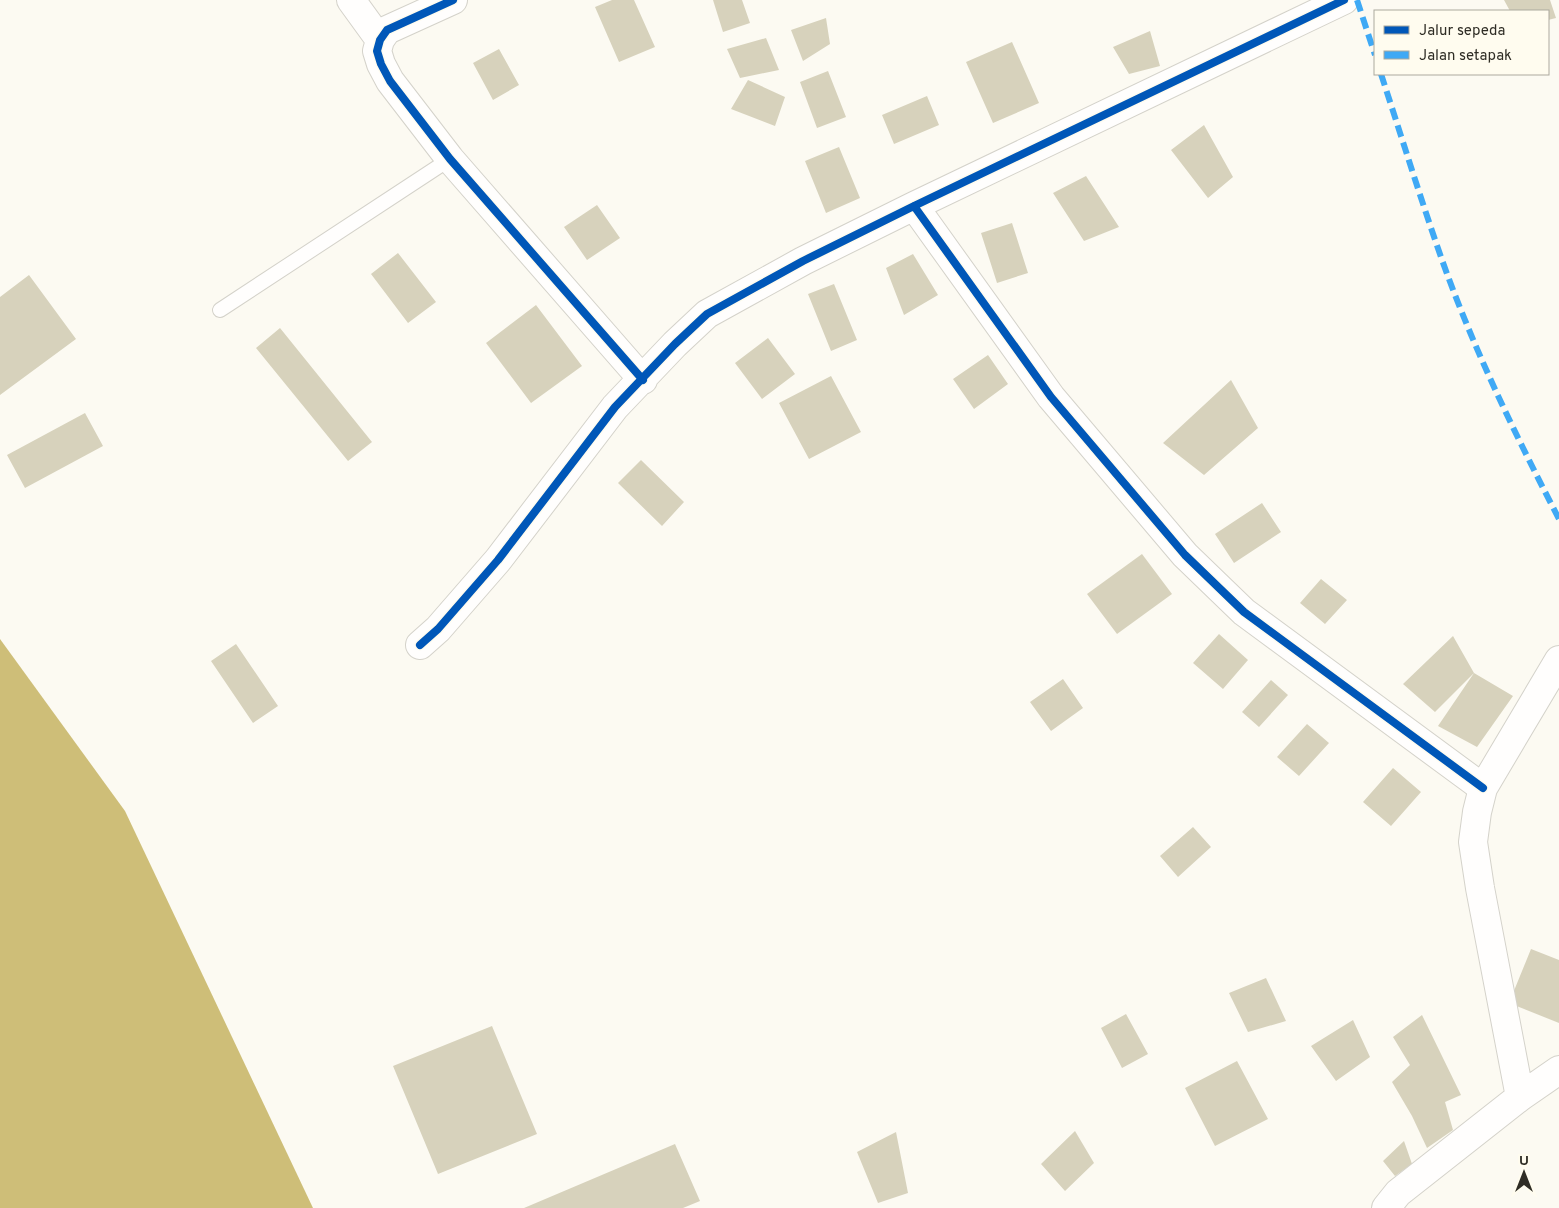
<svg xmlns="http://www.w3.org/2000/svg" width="1559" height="1208" viewBox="0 0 1559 1208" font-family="Overpass,sans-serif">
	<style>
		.water { fill: #cebe78 }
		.building { fill: #d7d2bc }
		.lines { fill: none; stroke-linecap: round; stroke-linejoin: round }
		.service-casing { stroke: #d4d2ca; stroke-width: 16 }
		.minor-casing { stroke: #d4d2ca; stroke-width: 30 }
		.service { stroke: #fffefd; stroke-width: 14 }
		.minor { stroke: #fffefd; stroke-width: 28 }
		.quiet { stroke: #3fa9f5; stroke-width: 6; stroke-dasharray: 12 6; stroke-linecap: butt }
		.cycleway-casing { stroke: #fffcef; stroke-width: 11 }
		.cycleway { stroke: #0057b8; stroke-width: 8 }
	</style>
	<rect width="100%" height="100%" fill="#fcfaf2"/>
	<!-- water -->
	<path class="water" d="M0 639 125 811 313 1208H0Z"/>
	<!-- building -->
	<path class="building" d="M612 0H634L655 47 619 62 595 7Z
		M713 0H742L750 23 723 32Z
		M1504 0H1550L1556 18 1548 20V11H1510Z
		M826 18 830 44 803 61 791 30Z
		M1150 31 1160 66 1129 74 1113 47Z
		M766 38 779 70 740 78 727 49Z
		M1012 42 1039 103 993 123 966 62Z
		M499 49 519 85 493 100 473 63Z
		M828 71 846 117 817 128 800 82Z
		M748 80 785 97 775 126 731 109Z
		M927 96 939 125 894 144 882 115Z
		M1204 125 1233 177 1208 198 1171 150Z
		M839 147 860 198 826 213 805 161Z
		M1086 176 1119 227 1084 241 1053 193Z
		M597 205 620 238 587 260 564 227Z
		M1012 223 1028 273 997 283 981 233Z
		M398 253 436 302 408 323 371 274Z
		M913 254 938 295 904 315 886 268Z
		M29 275 76 339 0 395V297Z
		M834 284 857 340 831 351 808 294Z
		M536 305 582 366 531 403 486 343Z
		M280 328 372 442 348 461 256 348Z
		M768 338 795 374 762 399 735 363Z
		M988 355 1008 384 974 409 953 379Z
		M831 376 861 432 809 459 779 403Z
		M1231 380 1258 428 1204 475 1163 443Z
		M85 413 103 446 25 488 7 455Z
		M641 460 684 502 662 526 618 483Z
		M1262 503 1281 532 1234 563 1215 534Z
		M1142 554 1172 594 1117 634 1087 594Z
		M1321 579 1347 600 1325 624 1300 603Z
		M1219 634 1248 660 1223 689 1193 663Z
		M1453 636 1474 673 1435 712 1403 684Z
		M236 644 278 706 253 723 211 661Z
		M1474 673 1513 696 1477 747 1438 726Z
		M1063 679 1083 708 1051 731 1030 702Z
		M1271 680 1288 695 1259 727 1242 712Z
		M1307 724 1329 743 1299 776 1277 757Z
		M1393 768 1421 792 1391 826 1363 802Z
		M1193 827 1211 847 1178 877 1160 856Z
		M1531 949 1559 960V1023L1509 1003Z
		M1266 978 1286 1021 1248 1032 1229 993Z
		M1126 1014 1148 1054 1122 1068 1101 1028Z
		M1422 1015 1461 1095 1445 1102 1453 1130 1427 1148 1412 1116 1392 1082 1410 1065 1393 1037Z
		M1353 1020 1370 1057 1336 1081 1311 1046Z
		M492 1026 537 1134 438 1174 393 1066Z
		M1237 1061 1268 1119 1215 1146 1185 1088Z
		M1075 1131 1094 1163 1065 1191 1041 1164Z
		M896 1132 908 1193 878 1203 857 1152Z
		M1404 1141 1412 1164 1395 1176 1383 1161Z
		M675 1144 700 1201 683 1208H524Z"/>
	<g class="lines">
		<!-- service casing -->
		<g class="service-casing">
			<path id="service" d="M220 310 450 159"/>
		</g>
		<!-- minor casing -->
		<g class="minor-casing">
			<path id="minor" d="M351 0 380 40
				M453 0 387 30 380 40 377 51 381 64 390 81 450 159 643 380
				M914 206 1051 397 1185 555 1244 612 1483 788
				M420 645 438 629 498 560 615 407 675 344 707 314 803 261 914 206 1344 0
				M1520 1097 1480 888 1473 842 1477 812 1483 788 1559 660
				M1386 1208 1398 1193 1520 1097 1559 1070"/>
		</g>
		<!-- service -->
		<use href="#service" class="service"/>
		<!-- minor -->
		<use href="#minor" class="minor"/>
		<!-- quiet -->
		<path class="quiet" d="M1357 0 1375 55
			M1381 74C1401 135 1420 197 1441 257 1473 348 1515 434 1559 519"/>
		<!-- cycleway casing -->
		<g class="cycleway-casing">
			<path id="cycleway" d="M453 0 387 30 380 40 377 51 381 64 390 81 450 159 643 380
				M914 206 1051 397 1185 555 1244 612 1483 788
				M420 645 438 629 498 560 615 407 675 344 707 314 803 261 914 206 1344 0"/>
		</g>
		<!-- cycleway -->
		<use href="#cycleway" class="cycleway"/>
	</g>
	<!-- legend -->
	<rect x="1374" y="10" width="175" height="65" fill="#fffcef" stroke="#aca99e"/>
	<rect x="1384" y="26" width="25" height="8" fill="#0057b8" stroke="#aca99e"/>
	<text x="1419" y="35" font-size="15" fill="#2f2d25">Jalur sepeda</text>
	<rect x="1384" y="51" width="25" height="8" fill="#3fa9f5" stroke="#aca99e"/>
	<text x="1419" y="60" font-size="15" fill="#2f2d25">Jalan setapak</text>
	<!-- north arrow -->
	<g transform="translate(1524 1173)" stroke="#fffcef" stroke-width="4" paint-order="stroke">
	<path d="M0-4L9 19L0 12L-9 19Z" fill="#2f2d25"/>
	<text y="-8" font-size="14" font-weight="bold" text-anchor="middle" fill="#2f2d25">U</text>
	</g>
</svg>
